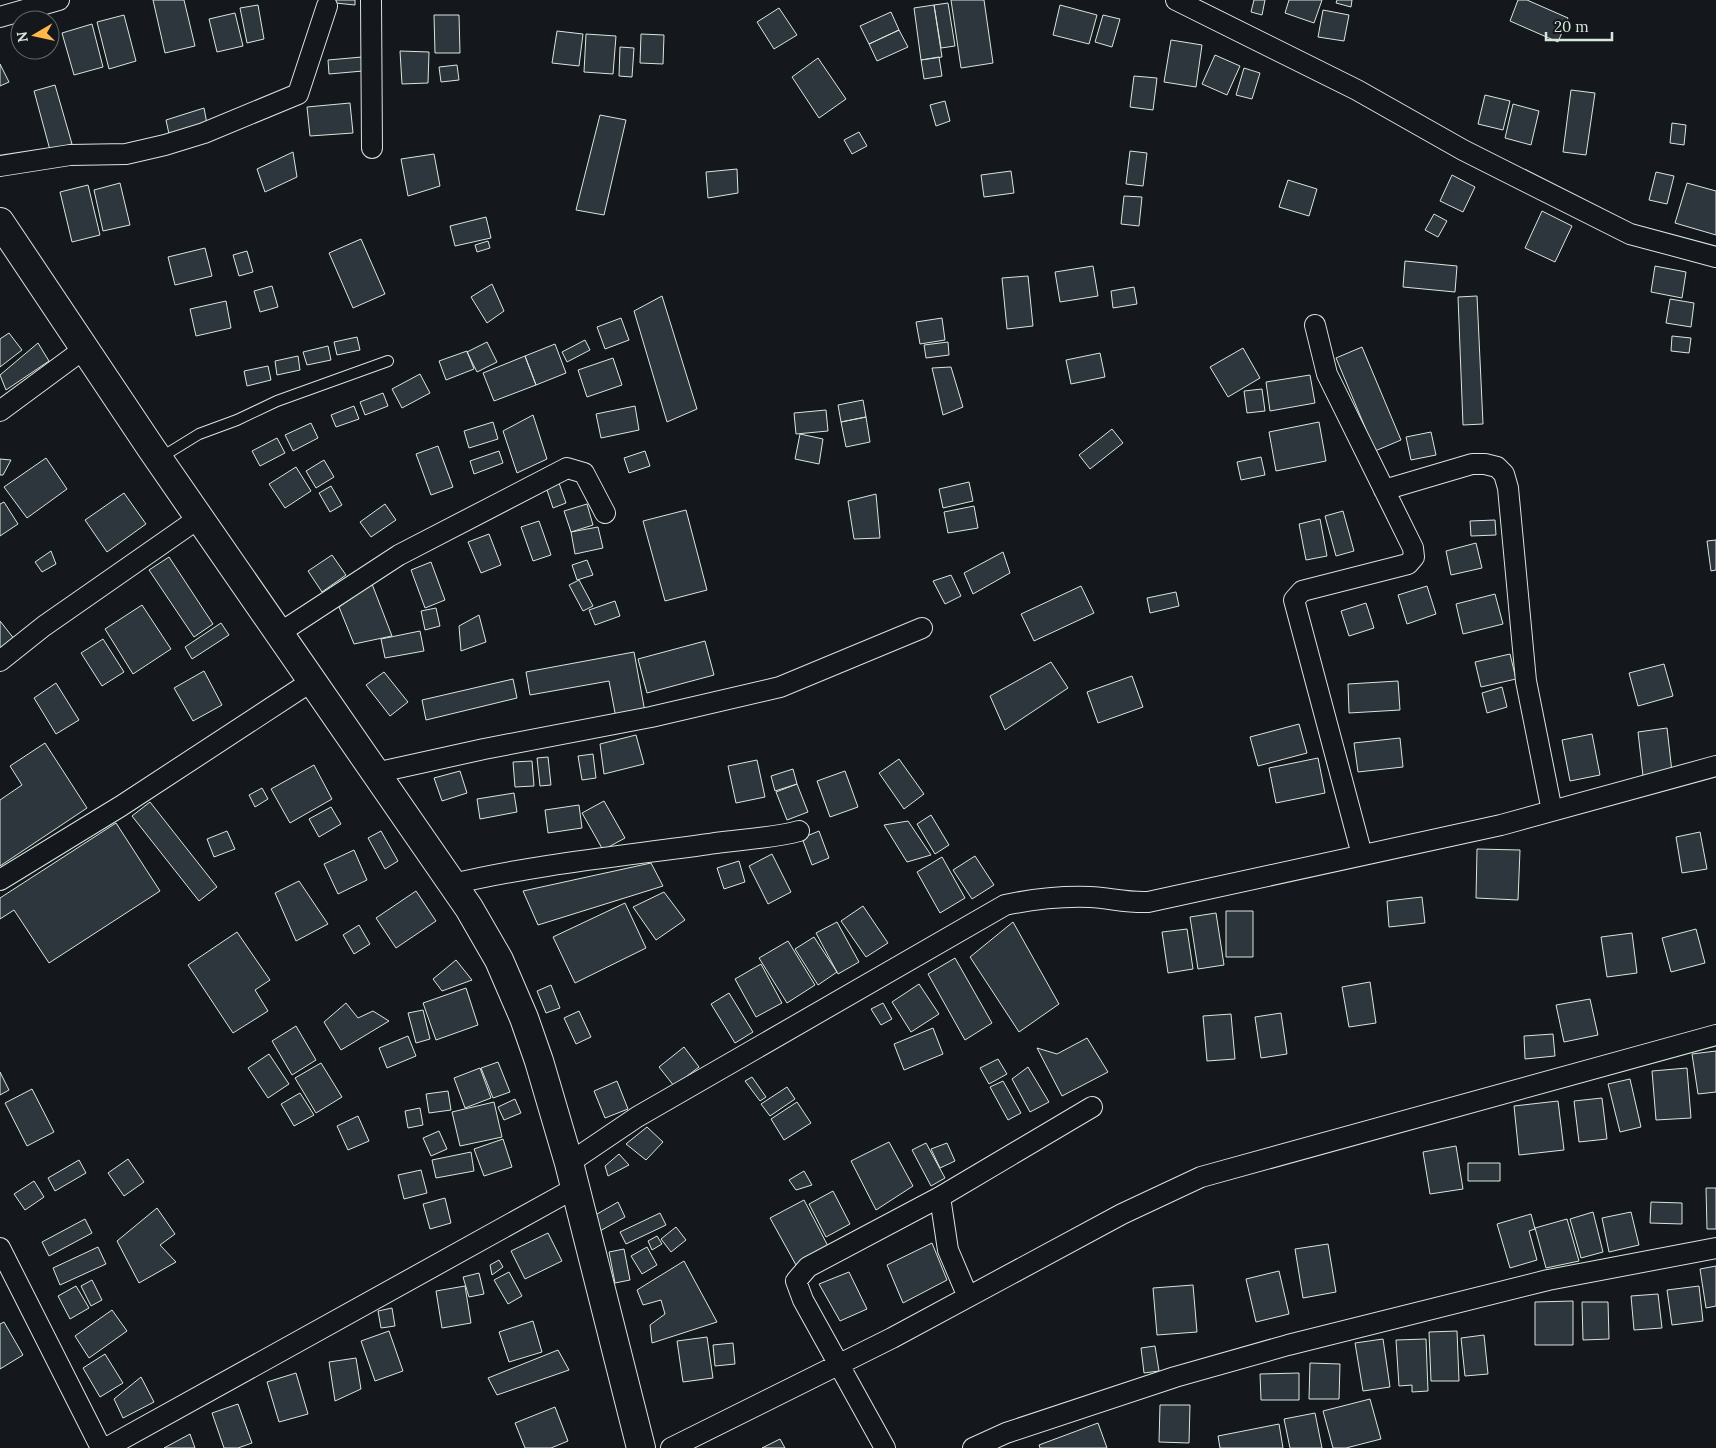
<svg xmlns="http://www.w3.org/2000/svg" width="1716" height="1448" viewBox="0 0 1716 1448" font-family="Lora,serif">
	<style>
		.building { fill: #2c363c; stroke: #d8e6dc }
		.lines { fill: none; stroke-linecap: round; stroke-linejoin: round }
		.lane-casing { stroke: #d8e6dc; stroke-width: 12 }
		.street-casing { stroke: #d8e6dc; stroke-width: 22 }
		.secondary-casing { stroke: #d8e6dc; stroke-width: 30 }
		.lane { stroke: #14181c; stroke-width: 10 }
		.street { stroke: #14181c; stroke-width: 20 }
		.secondary { stroke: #14181c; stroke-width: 28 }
	</style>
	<rect width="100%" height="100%" fill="#14181c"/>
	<!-- building -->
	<path class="building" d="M153 0H184L195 46 165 53Z
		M327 0H355V5L326 2Z
		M951 0H984L993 63 961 68Z
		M1254 0H1265L1262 15 1251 12Z
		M1289 0H1322L1314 23 1285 13Z
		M1337 0H1352L1351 7 1336 3Z
		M1518 0H1527L1568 18 1558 42 1510 21Z
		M948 3 955 46 941 48 934 5Z
		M258 5 264 39 247 43 240 8Z
		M934 5 942 57 921 60 914 8Z
		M1060 5 1097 15 1089 44 1053 35Z
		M779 8 797 35 774 49 757 22Z
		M1323 10 1349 15 1344 41 1318 37Z
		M891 12 899 30 869 44 860 26Z
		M235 13 243 46 217 52 209 19Z
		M124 15 136 61 109 69 97 22Z
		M434 15H459L460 53H435Z
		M1103 15 1120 19 1112 47 1095 42Z
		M92 24 103 67 74 75 62 33Z
		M899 30 908 47 877 61 869 44Z
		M557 31 583 34 579 66 552 63Z
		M586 34 616 36 613 74 584 72Z
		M641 34 664 35 663 64 640 63Z
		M1171 40 1202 45 1196 87 1164 82Z
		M620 47 634 48 632 77 619 76Z
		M400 51 429 52 428 83 402 84Z
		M1215 55 1240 66 1227 95 1202 84Z
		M362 57 363 71 329 74 328 60Z
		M939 57 942 76 924 79 921 60Z
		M818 58 846 99 819 118 792 77Z
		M0 64 9 82 0 86Z
		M457 65 459 80 441 82 439 67Z
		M1244 68 1260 73 1252 99 1236 95Z
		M1134 76 1157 78 1153 110 1130 107Z
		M55 85 72 144 50 150 34 91Z
		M1571 90 1595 93 1586 155 1563 152Z
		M1485 95 1510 101 1503 130 1478 124Z
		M945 101 950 121 936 126 930 105Z
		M350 103 353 133 310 136 307 107Z
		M1513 104 1539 111 1531 145 1505 138Z
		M204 108 207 124 169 134 166 120Z
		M600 115 626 120 604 215 576 210Z
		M1672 123 1686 125 1684 145 1670 143Z
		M859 132 867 146 852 154 844 140Z
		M1130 151 1147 153 1143 186 1126 184Z
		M293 152 297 177 265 192 257 169Z
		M434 154 440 186 408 196 401 159Z
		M737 169 738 193 708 198 706 172Z
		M1011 171 1014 193 984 197 981 175Z
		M1656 172 1674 176 1667 204 1649 200Z
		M1452 175 1475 187 1463 212 1440 201Z
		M1288 180 1317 189 1309 216 1279 207Z
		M120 183 130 225 103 231 94 190Z
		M1687 183 1716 191V235L1675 223Z
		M88 185 100 235 72 242 60 192Z
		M1124 196 1142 197 1139 226 1121 224Z
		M1542 211 1572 226 1555 262 1525 248Z
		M1434 214 1447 221 1438 237 1425 230Z
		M486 217 491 238 455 246 450 226Z
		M361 239 385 294 353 308 329 253Z
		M488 241 490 248 477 252 475 245Z
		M205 248 212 276 175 285 168 257Z
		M247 251 253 272 239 276 233 255Z
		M1405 261 1457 266 1455 292 1403 287Z
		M1093 266 1098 296 1060 302 1055 272Z
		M1655 266 1686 272 1682 298 1651 292Z
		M1028 276 1033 326 1007 329 1002 278Z
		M492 284 504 311 487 323 471 297Z
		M272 286 278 307 260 312 254 291Z
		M1134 287 1137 304 1113 308 1111 291Z
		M662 296 697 409 667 422 634 311Z
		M1477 296 1483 424 1463 425 1458 297Z
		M1670 299 1694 303 1691 327 1666 323Z
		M226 301 231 328 196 336 190 309Z
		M621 318 629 340 605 349 597 327Z
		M942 318 945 340 920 344 916 322Z
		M9 333 22 350 0 367V339Z
		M1672 336 1691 338 1689 353 1671 351Z
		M357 337 360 350 337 355 334 342Z
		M585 340 590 350 567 362 562 352Z
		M487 342 497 362 477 372 467 352Z
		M948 342 949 355 926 358 924 345Z
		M38 343 49 361 6 390 0 375Z
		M555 344 566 373 536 385 525 356Z
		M328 346 331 360 307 365 303 352Z
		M1362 347 1401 440 1375 451 1336 358Z
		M1243 348 1260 378 1228 397 1210 367Z
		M467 351 474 369 446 380 439 361Z
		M1100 353 1105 377 1071 384 1066 360Z
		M298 356 300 370 277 375 275 361Z
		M525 356 536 385 494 401 483 373Z
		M613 358 622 385 587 397 578 370Z
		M268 366 271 380 247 386 244 371Z
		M951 367 963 407 943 415 932 368Z
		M420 374 430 393 402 408 392 389Z
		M1310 375 1315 403 1270 411 1266 382Z
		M1262 389 1265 411 1247 413 1244 391Z
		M383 393 388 406 365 415 360 402Z
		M863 400 866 417 841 422 838 405Z
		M354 406 359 419 336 427 331 415Z
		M635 406 639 430 601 438 596 414Z
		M826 410 828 431 796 434 794 413Z
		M533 415 547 459 517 473 503 431Z
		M866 417 870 442 846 447 841 422Z
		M493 422 498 439 469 448 464 431Z
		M1319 422 1326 461 1276 471 1269 432Z
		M311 423 318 438 293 451 285 435Z
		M1112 429 1123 443 1090 469 1079 455Z
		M1431 432 1436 455 1411 460 1406 437Z
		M800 434 823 439 819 464 795 459Z
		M277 438 285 453 260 466 252 451Z
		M438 446 453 487 431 495 416 454Z
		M499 451 503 463 474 474 470 461Z
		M645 451 650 466 629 473 624 458Z
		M1261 457 1265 475 1241 480 1237 462Z
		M46 458 67 489 27 518 4 487Z
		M0 459 11 460 3 475H0Z
		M324 460 334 477 316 488 306 471Z
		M296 467 311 491 285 508 269 484Z
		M969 482 973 501 943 508 939 489Z
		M559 483 566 503 553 508 546 487Z
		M331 486 342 505 330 512 319 493Z
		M124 493 146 524 107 552 85 520Z
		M876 494 880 538 854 539 848 501Z
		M4 502 18 524 0 536V504Z
		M385 504 396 520 371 537 360 522Z
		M587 504 593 525 571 532 564 511Z
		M974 506 978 528 948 533 944 512Z
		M686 510 707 590 665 601 643 521Z
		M1343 511 1354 551 1336 556 1325 516Z
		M1320 519 1327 556 1306 560 1299 524Z
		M1495 520 1496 535 1471 536 1470 521Z
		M539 521 551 555 533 561 521 527Z
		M598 527 603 548 575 554 571 532Z
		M489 534 501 565 481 573 468 542Z
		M1716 540V570L1711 571 1707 541Z
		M1476 543 1482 568 1451 575 1446 551Z
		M51 551 56 564 42 572 35 562Z
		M1003 552 1010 573 973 594 964 573Z
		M332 555 346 575 322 592 308 571Z
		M169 557 213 624 194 637 149 570Z
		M587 560 593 575 577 580 572 565Z
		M431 562 445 600 425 608 411 570Z
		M951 575 961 596 945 604 933 581Z
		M579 580 593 606 583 611 569 585Z
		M372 584 392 636 354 644 339 607Z
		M1081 586 1094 613 1034 641 1021 614Z
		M1427 586 1436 614 1407 624 1398 595Z
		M1176 592 1179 606 1150 613 1147 598Z
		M1495 594 1503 624 1463 634 1456 604Z
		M615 601 620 616 595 625 589 610Z
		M1366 603 1374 628 1349 636 1341 611Z
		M142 605 171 649 133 674 105 629Z
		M436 608 440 626 425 630 421 611Z
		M479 615 486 642 461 651 459 626Z
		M0 621 15 640 0 651Z
		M221 623 229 635 192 659 185 647Z
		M420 631 424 651 385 658 381 639Z
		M103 639 124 672 102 686 81 653Z
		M705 641 714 675 647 693 638 659Z
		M634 652 645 712 616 718 609 681 530 695 526 672Z
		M1510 654 1516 679 1481 687 1475 662Z
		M1051 662 1068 688 1005 730 990 696Z
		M1664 664 1673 696 1638 706 1629 673Z
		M204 671 222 705 193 721 174 688Z
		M384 672 408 702 390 716 366 685Z
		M1132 676 1143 707 1098 723 1087 692Z
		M513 679 517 698 426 720 422 700Z
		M1398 681 1400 710 1349 713 1348 684Z
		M56 683 79 720 56 734 34 698Z
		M1502 687 1507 707 1487 713 1482 693Z
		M1299 724 1307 753 1258 766 1250 737Z
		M1667 728 1672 772 1643 776 1638 732Z
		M1592 734 1600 775 1570 781 1562 740Z
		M636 735 644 764 604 774 600 744Z
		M1400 738 1403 767 1358 772 1354 743Z
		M45 743 87 808 0 866V800L22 785 10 766Z
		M593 754 596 778 582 780 578 756Z
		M548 757 551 785 540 786 537 758Z
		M1318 758 1325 793 1276 803 1269 768Z
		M899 759 924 794 904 809 879 773Z
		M757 760 765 797 736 803 728 766Z
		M532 761 534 786 515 787 513 762Z
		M314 765 332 799 290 823 271 789Z
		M793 769 797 784 775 791 771 776Z
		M460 771 467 793 442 801 434 778Z
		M845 771 858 807 830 817 817 781Z
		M797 784 808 812 787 820 776 792Z
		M262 788 268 799 255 807 249 795Z
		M514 793 517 812 480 819 477 799Z
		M604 801 625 838 603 850 582 813Z
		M150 802 217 887 199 901 132 816Z
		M579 805 582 828 548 833 545 810Z
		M331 807 341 824 319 837 309 819Z
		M931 815 949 845 935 854 917 824Z
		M908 821 931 855 907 862 884 825Z
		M116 823 160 891 49 963 14 910 0 919V898Z
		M227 831 235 849 214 857 207 839Z
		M381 831 398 861 385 869 368 838Z
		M819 831 829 858 812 865 802 838Z
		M1700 832 1707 869 1682 873 1676 837Z
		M1477 849 1520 850 1518 900 1476 898Z
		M354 850 367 880 338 894 324 864Z
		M772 854 791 892 768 904 749 866Z
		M975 856 994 885 972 899 953 870Z
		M942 857 965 898 940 913 917 872Z
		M739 861 745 882 724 889 717 868Z
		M651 863 663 886 538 925 523 891Z
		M299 881 328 924 296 941 275 893Z
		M416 891 436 921 396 948 376 918Z
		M664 892 685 920 656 940 633 907Z
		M1422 897 1425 923 1389 927 1387 901Z
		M625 903 646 948 575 983 553 937Z
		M863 906 888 943 866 957 841 921Z
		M1226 911H1253V957H1226Z
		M1216 913 1224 965 1198 969 1190 917Z
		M837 922 859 962 838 974 816 933Z
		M1013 922 1059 1004 1019 1032 970 957Z
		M359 925 370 944 354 954 343 935Z
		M1187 929 1193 969 1168 973 1162 932Z
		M1696 929 1705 963 1671 972 1662 938Z
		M237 932 270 980 255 990 268 1011 233 1033 188 965Z
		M1632 933 1637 973 1607 977 1601 937Z
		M814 937 837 972 818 985 795 949Z
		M788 941 815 985 787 1003 759 958Z
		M955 958 992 1023 965 1040 928 974Z
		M456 960 472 980 442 991 433 979Z
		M761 964 782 1003 756 1017 735 979Z
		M1370 982 1376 1023 1349 1027 1342 987Z
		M919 984 939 1014 911 1032 892 1002Z
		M551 985 560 1008 546 1013 537 991Z
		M466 988 478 1025 436 1040 423 1003Z
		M729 993 753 1032 735 1043 711 1004Z
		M1590 999 1598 1035 1564 1042 1556 1005Z
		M346 1003 358 1018 373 1011 389 1021 341 1050 324 1022Z
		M883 1003 892 1019 881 1025 871 1009Z
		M423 1010 430 1039 416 1043 408 1013Z
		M579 1011 591 1037 576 1044 564 1018Z
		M1281 1013 1287 1054 1261 1058 1255 1017Z
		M1231 1014 1235 1059 1207 1061 1203 1016Z
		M296 1026 316 1060 292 1075 272 1041Z
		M933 1028 943 1054 904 1070 894 1044Z
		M1553 1034 1555 1056 1525 1059 1524 1036Z
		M408 1036 416 1056 387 1068 379 1048Z
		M1087 1038 1108 1072 1062 1096 1037 1048 1057 1054Z
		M684 1047 699 1067 674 1086 659 1067Z
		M1716 1051V1092L1698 1094 1692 1054Z
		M269 1054 289 1084 268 1098 248 1068Z
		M998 1059 1007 1074 989 1084 980 1068Z
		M498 1062 510 1092 493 1098 481 1068Z
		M321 1063 342 1097 316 1113 295 1078Z
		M1028 1067 1049 1102 1030 1112 1012 1079Z
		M480 1068 491 1098 465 1108 454 1078Z
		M1687 1068 1691 1118 1656 1120 1652 1071Z
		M0 1072 9 1090 0 1095Z
		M752 1077 766 1097 760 1101 745 1081Z
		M1630 1079 1641 1127 1620 1132 1608 1084Z
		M617 1081 628 1109 605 1118 594 1091Z
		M1003 1081 1021 1113 1008 1120 990 1087Z
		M787 1087 795 1099 770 1116 761 1104Z
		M32 1089 54 1132 27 1146 5 1103Z
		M448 1091 451 1110 429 1113 426 1094Z
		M300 1093 314 1115 294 1126 281 1104Z
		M1602 1098 1607 1139 1579 1142 1574 1101Z
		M515 1099 521 1113 504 1120 498 1107Z
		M1558 1101 1564 1150 1519 1155 1514 1106Z
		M494 1102 502 1137 460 1146 452 1112Z
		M797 1102 811 1123 784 1140 771 1119Z
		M420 1108 423 1125 408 1128 405 1111Z
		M358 1116 369 1141 348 1150 337 1126Z
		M647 1127 663 1142 646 1160 626 1144Z
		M439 1131 447 1149 431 1156 423 1138Z
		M503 1139 512 1167 484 1176 474 1149Z
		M889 1142 913 1186 876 1210 851 1161Z
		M926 1143 945 1178 931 1186 912 1150Z
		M947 1143 955 1161 940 1168 931 1149Z
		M1456 1146 1463 1189 1430 1194 1423 1152Z
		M471 1152 474 1171 436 1178 432 1160Z
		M619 1154 629 1165 608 1176 605 1166Z
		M128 1159 144 1182 124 1196 108 1173Z
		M79 1160 86 1173 55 1191 48 1178Z
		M1468 1163H1500V1181H1468Z
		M421 1170 427 1193 404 1199 398 1175Z
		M804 1171 812 1185 796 1190 789 1180Z
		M34 1181 44 1197 25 1210 14 1194Z
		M1706 1188H1716V1229H1707Z
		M833 1191 850 1224 826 1237 809 1204Z
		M445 1198 451 1223 430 1229 423 1204Z
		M804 1200 829 1248 796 1265 770 1218Z
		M618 1202 625 1217 600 1231 592 1217Z
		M1651 1202 1682 1203V1224L1650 1223Z
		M157 1208 175 1234 160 1245 176 1262 139 1283 117 1241Z
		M1593 1212 1603 1252 1581 1258 1570 1219Z
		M1631 1212 1639 1245 1609 1252 1602 1218Z
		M660 1213 666 1225 626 1244 620 1232Z
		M1531 1214 1535 1229 1529 1231 1537 1260 1510 1268 1497 1224Z
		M85 1219 92 1233 49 1256 42 1242Z
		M1567 1219 1579 1261 1546 1268 1535 1228Z
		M676 1227 686 1240 671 1252 661 1239Z
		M548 1233 562 1261 525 1279 511 1251Z
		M657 1236 662 1244 652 1250 648 1241Z
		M932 1243 947 1280 903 1303 887 1265Z
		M1328 1244 1336 1292 1303 1298 1295 1249Z
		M98 1247 106 1264 60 1285 53 1268Z
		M647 1247 657 1265 642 1274 631 1256Z
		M624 1249 630 1280 615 1283 609 1252Z
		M499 1260 503 1267 492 1275 490 1265Z
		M684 1261 717 1322 652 1343 650 1325 665 1314 661 1300 643 1305 637 1290Z
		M1716 1266V1306L1706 1308 1700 1269Z
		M1279 1271 1289 1314 1256 1322 1246 1279Z
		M509 1272 522 1296 508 1304 494 1280Z
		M849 1272 867 1309 840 1321 819 1284Z
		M479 1273 484 1294 469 1297 463 1277Z
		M92 1280 102 1300 91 1306 81 1286Z
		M1193 1285 1197 1332 1157 1335 1153 1288Z
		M76 1286 89 1308 70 1319 58 1296Z
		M465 1286 471 1323 442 1328 436 1291Z
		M1699 1286 1703 1321 1672 1325 1667 1290Z
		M1658 1294 1662 1328 1634 1330 1631 1296Z
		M1573 1301V1345H1535V1302Z
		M1582 1302H1608L1609 1339 1583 1340Z
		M392 1308 395 1326 381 1328 378 1311Z
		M112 1310 127 1331 89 1358 75 1336Z
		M533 1321 542 1352 509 1362 499 1332Z
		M4 1322 23 1355 0 1369V1324Z
		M389 1331 403 1371 375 1381 361 1341Z
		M1457 1331 1459 1381H1431L1429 1332Z
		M1484 1335 1488 1374 1465 1376 1461 1338Z
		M707 1337 713 1378 683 1382 677 1341Z
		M1383 1339 1390 1387 1363 1391 1355 1343Z
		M1426 1339 1428 1391 1412 1392V1385L1399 1386 1396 1340Z
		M733 1343 735 1364 715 1366 713 1345Z
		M1155 1346 1159 1371 1144 1373 1141 1348Z
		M558 1350 569 1370 497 1395 488 1378Z
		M105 1354 123 1383 100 1397 83 1368Z
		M356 1358 361 1389 335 1401 329 1362Z
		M1310 1363 1340 1364 1339 1399H1309Z
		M296 1373 308 1414 279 1422 267 1382Z
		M1299 1373V1400H1261L1260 1374Z
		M141 1377 154 1402 123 1418 114 1399Z
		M1370 1399 1381 1439 1346 1448H1333L1323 1411Z
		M238 1404 252 1443 238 1448H224L212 1413Z
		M1160 1405H1190L1189 1443 1159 1442Z
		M555 1407 568 1441 551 1448H525L515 1423Z
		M1315 1413 1322 1448H1290L1284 1419Z
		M1098 1423 1107 1448H1040L1039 1445Z
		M1279 1424 1283 1448H1220L1218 1436Z
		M190 1434 195 1448H164Z
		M780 1439 785 1448H762Z"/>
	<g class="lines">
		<!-- lane casing -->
		<g class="lane-casing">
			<path id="lane" d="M160 458 199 434 237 420 277 401 388 361"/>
		</g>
		<!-- street casing -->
		<g class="street-casing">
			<path id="street" d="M371 0 372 148
				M1176 0 1357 90 1463 150 1630 234 1716 257
				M0 17 59 0
				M0 166 70 155 126 154 165 145 204 133 298 94 327 6
				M1315 325 1327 374 1413 548 1414 557 1408 564 1302 591 1294 600 1362 855
				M0 411 84 349
				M1384 490 1472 464H1485L1497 467 1504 474 1508 488 1526 681 1552 811
				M278 634 399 555 567 468 584 473 605 513
				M0 661 44 626 199 518
				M375 773 484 749 651 717 780 687 922 628
				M0 880 121 806 312 681
				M453 884C537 864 624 856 709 844 739 839 770 839 799 831
				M569 1163 637 1117 1005 905C1033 899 1061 896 1090 897 1110 898 1127 903 1148 902L1501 825 1716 766
				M940 1197 948 1250 968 1297
				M0 1248 101 1448
				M106 1448 575 1188
				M671 1448 892 1338 1122 1214 1201 1177 1716 1035
				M885 1448 803 1300 796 1281 808 1267 940 1197 1092 1107
				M973 1448 1006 1433 1175 1377 1288 1345 1548 1280 1716 1248"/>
		</g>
		<!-- secondary casing -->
		<g class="secondary-casing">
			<path id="secondary" d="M0 222 151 448 469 908 499 960 524 1018 539 1061 569 1163 641 1448"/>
		</g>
		<!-- lane -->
		<use href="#lane" class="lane"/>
		<!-- street -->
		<use href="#street" class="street"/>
		<!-- secondary -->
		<use href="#secondary" class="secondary"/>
	</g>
	<!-- north arrow -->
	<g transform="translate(35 35) rotate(261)"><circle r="24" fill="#14181c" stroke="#626a69"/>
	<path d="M0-4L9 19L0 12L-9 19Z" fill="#ffb74d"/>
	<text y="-8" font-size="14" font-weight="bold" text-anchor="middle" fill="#d8e6dc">N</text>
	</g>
	<!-- scale -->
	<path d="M1546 32v8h66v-8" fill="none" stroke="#d8e6dc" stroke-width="2.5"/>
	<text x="1554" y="32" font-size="15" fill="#d8e6dc" stroke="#14181c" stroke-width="4" paint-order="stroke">20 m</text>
</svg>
